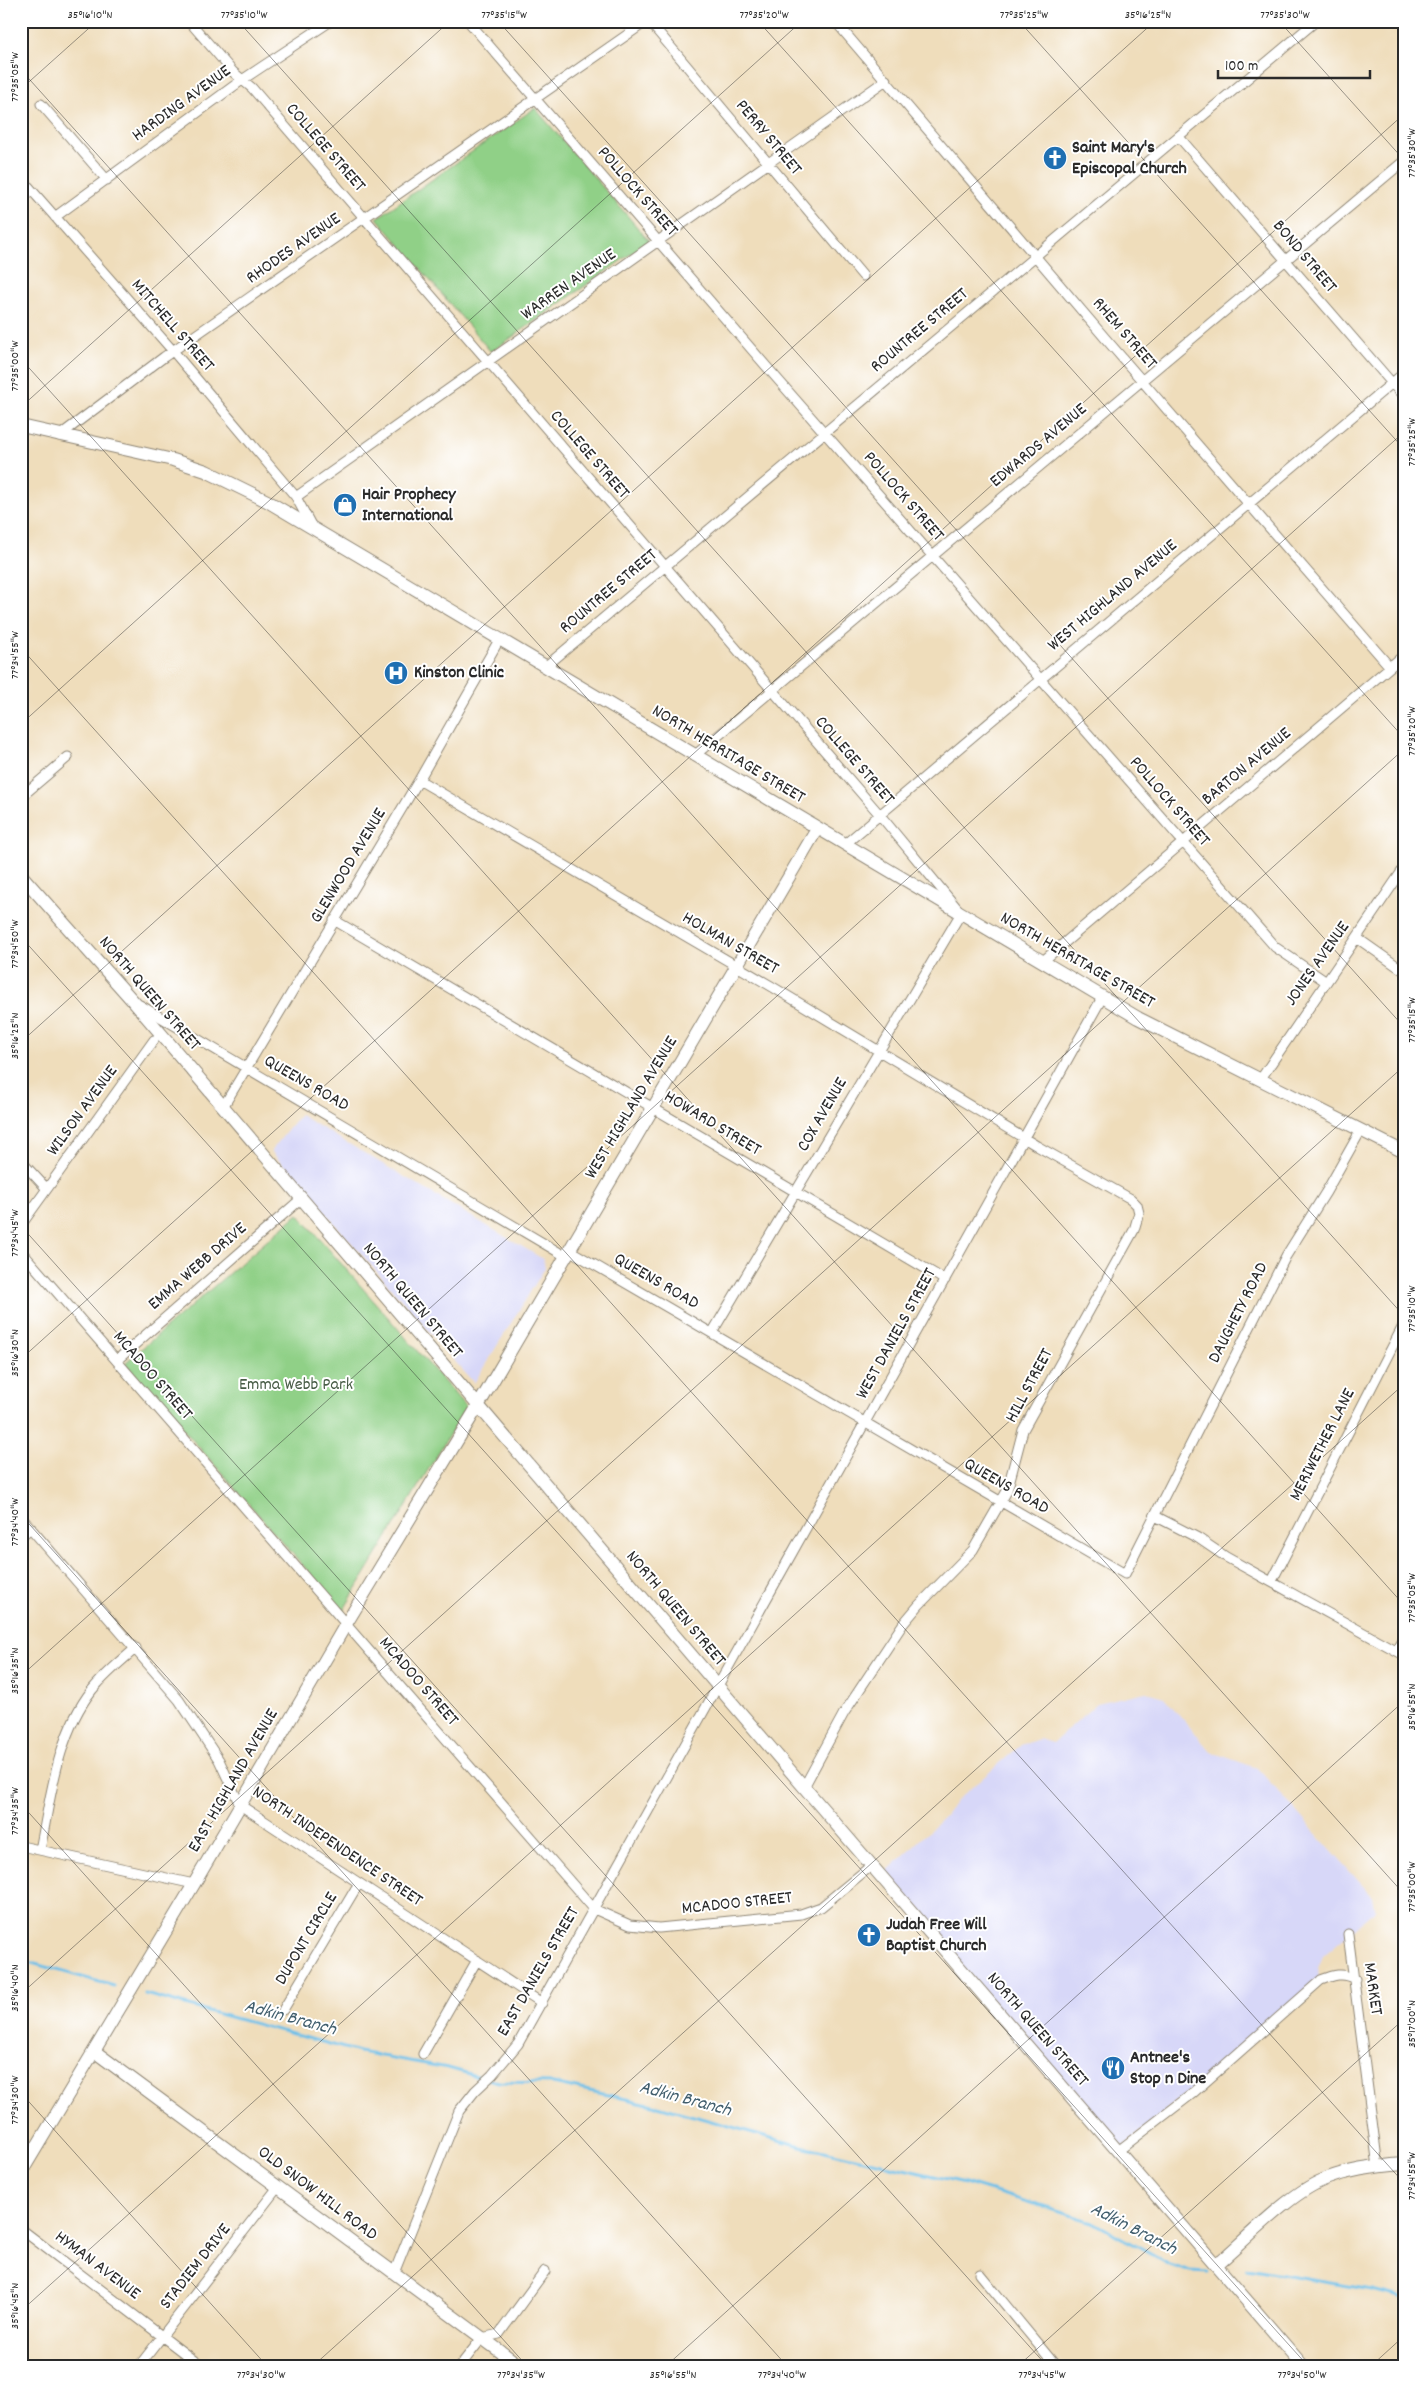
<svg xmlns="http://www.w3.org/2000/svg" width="1425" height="2387" viewBox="0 0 1425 2387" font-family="Dekko,sans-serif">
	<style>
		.built { fill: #d7d7f8 }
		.green { fill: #90d087; stroke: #5e7e59 }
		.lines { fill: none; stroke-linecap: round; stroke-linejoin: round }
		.stream { stroke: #6dc0e9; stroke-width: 3 }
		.street-casing { stroke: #8d8473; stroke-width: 11 }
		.secondary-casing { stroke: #8d8473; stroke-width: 14 }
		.street { stroke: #fff; stroke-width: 9 }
		.secondary { stroke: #fff; stroke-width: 12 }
		.ticks { fill: none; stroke: #2b2b2b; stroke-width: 1; stroke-opacity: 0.45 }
		.labels { text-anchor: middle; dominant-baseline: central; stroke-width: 4; stroke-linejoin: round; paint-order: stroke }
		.street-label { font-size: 18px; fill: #2b2b2b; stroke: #fff }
		.poi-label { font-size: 18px; font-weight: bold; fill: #2b2b2b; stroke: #fff; text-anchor: start }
		.park-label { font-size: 18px; fill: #495d47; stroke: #fff }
		.water-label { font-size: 19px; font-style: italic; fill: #425f6e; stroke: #fff }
		.neatline { fill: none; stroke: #2b2b2b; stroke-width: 2 }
		.ticks-label { font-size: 12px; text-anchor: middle; fill: #2b2b2b }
	</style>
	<rect width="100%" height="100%" fill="#fff"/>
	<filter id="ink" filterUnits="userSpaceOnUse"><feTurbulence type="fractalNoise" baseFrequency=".02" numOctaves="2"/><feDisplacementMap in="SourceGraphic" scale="10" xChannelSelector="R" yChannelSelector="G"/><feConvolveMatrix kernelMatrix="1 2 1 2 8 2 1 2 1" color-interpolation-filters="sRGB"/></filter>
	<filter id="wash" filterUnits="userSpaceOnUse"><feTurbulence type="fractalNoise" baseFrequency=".0096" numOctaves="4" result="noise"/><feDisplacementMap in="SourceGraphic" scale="20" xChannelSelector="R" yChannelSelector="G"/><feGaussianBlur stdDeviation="1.12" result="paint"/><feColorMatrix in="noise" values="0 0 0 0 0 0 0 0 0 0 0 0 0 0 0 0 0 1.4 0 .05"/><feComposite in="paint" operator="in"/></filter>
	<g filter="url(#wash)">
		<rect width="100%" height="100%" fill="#efddbb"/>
		<!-- built -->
		<path class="built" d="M300 1115 543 1259 545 1268 474 1383 271 1151Z
			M1146 1692 1164 1697 1211 1752 1257 1768 1372 1896 1375 1911 1323 1956 1318 1968 1321 1980 1118 2151 882 1876 945 1816 956 1801 1021 1745 1039 1739 1053 1743 1097 1703Z"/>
		<!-- green -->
		<path class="green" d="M535 108 649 241 491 352 377 218Z
			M298 1214 466 1407 343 1611 125 1363Z"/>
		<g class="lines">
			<!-- stream -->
			<path class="stream" d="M21 1960 114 1986
				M145 1994 359 2052 448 2068 499 2082 553 2083 658 2106 789 2143 965 2183 1093 2222 1170 2265 1191 2272 1207 2273
				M1247 2269 1372 2290 1404 2298"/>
		</g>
	</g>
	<g filter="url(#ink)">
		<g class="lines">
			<!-- street casing -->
			<g class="street-casing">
				<path id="street" d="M189 21 233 72 252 88 880 815 961 913 712 1333
					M468 21 766 366 1275 947 1325 981
					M649 21 863 276
					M835 21 1105 338 1390 667
					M41 104 107 180
					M1179 137 1404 397
					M21 178 173 351 296 497 311 525
					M55 217 242 80 331 21
					M59 436 164 357 647 21
					M296 497 886 80
					M545 667 1316 21
					M694 756 1404 161
					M419 780 771 986 1037 1146 1131 1199 1137 1205 1139 1213 1134 1230 1023 1430 1007 1491 973 1550 919 1605 903 1624 844 1713 804 1787
					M21 797 68 757
					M844 845 1404 373
					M334 920 945 1280
					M1357 938 1404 971
					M1043 961 1404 655
					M140 1005 565 1256
					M1260 1080 1404 868
					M223 1107 419 780 499 640
					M21 1161 47 1189
					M21 1225 154 1040
					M569 1250 1125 1574 1286 1256 1326 1192 1361 1130
					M21 1251 594 1909 630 1925 659 1928 801 1914 821 1907 872 1865
					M117 1360 301 1199
					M1155 1516 1198 1538 1226 1557 1404 1655
					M21 1517 179 1700 219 1760 240 1805 542 2003
					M21 1536 31 1528
					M1272 1581 1404 1324
					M1396 1650 1404 1636
					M21 1846 194 1884
					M40 1850C51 1796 57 1735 92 1690 105 1674 121 1661 136 1648
					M1348 1934 1378 2167
					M283 2010 359 1883
					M423 2054 477 1960
					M1118 2151 1192 2094 1321 1980C1334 1975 1342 1972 1355 1979
					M21 2229 201 2366
					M394 2273 459 2111 475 2091 492 2075 518 2044 1103 996
					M980 2274 1056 2366
					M139 2366 278 2187
					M460 2366 482 2338 499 2334 545 2271"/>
			</g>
			<!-- secondary casing -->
			<g class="secondary-casing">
				<path id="secondary" d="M21 426 173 460 206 471 267 501 1138 1018 1404 1152
					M21 875 133 1001 804 1787 1303 2366
					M94 2051 520 2366
					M21 2173 194 1884 346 1624 478 1406 817 829
					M1216 2265C1247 2239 1291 2191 1328 2178 1352 2169 1379 2166 1404 2164"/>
			</g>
			<!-- street -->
			<use href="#street" class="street"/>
			<!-- secondary -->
			<use href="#secondary" class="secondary"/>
		</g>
	</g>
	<!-- ticks -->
	<path class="ticks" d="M238 21 1404 1316M498 21 1404 1027M758 21 1404 738M1019 21 1404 449M1279 21 1404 160M21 70 1404 1605M21 89 97 21M21 359 1404 1894M21 407 450 21M21 648 1404 2183M21 724 802 21M21 937 1308 2366M21 1042 1155 21M21 1226 1047 2366M21 1359 1404 114M21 1515 787 2366M21 1676 1404 432M21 1804 527 2366M21 1994 1404 749M21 2093 267 2366M21 2311 1404 1066M313 2366 1404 1384M666 2366 1404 1701M1018 2366 1404 2019M1371 2366 1404 2336"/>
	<!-- icons -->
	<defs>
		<g id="church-disc" transform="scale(1.25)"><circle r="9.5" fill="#1f6fb2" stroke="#fff"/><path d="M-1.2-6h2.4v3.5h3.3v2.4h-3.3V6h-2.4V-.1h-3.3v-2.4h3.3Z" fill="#fff"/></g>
		<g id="shop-disc" transform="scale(1.25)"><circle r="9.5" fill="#1f6fb2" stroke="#fff"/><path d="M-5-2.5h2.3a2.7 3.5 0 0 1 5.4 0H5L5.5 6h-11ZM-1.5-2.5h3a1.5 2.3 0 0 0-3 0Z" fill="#fff"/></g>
		<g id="hospital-disc" transform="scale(1.25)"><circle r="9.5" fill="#1f6fb2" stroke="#fff"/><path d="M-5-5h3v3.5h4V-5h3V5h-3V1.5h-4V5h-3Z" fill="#fff"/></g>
		<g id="restaurant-disc" transform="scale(1.25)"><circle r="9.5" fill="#1f6fb2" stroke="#fff"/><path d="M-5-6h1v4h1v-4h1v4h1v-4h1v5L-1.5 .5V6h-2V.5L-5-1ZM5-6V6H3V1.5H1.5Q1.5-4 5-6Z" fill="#fff"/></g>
	</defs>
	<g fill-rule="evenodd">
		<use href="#church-disc" x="1055" y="158"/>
		<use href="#shop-disc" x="345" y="505"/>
		<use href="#hospital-disc" x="396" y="673"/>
		<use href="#church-disc" x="869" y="1935"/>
		<use href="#restaurant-disc" x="1113" y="2068"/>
	</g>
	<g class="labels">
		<!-- street labels -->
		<g class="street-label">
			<text transform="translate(182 104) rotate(-36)">HARDING AVENUE</text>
			<text transform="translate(768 138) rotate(50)">PERRY STREET</text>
			<text transform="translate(325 148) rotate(49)">COLLEGE STREET</text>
			<text transform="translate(637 192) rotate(49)">POLLOCK STREET</text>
			<text transform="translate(294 249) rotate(-35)">RHODES AVENUE</text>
			<text transform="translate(1304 257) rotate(50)">BOND STREET</text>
			<text transform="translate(569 285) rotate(-35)">WARREN AVENUE</text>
			<text transform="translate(172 326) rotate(49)">MITCHELL STREET</text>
			<text transform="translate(920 331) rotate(-40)">ROUNTREE STREET</text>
			<text transform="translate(1124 334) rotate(49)">RHEM STREET</text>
			<text transform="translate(1039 446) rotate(-40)">EDWARDS AVENUE</text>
			<text transform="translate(589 455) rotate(49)">COLLEGE STREET</text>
			<text transform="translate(903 497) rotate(49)">POLLOCK STREET</text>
			<text transform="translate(609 592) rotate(-40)">ROUNTREE STREET</text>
			<text transform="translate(1113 596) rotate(-40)">WEST HIGHLAND AVENUE</text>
			<text transform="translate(728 755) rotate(31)">NORTH HERRITAGE STREET</text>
			<text transform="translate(854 761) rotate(49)">COLLEGE STREET</text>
			<text transform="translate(1247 767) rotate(-40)">BARTON AVENUE</text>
			<text transform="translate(1169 802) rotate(49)">POLLOCK STREET</text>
			<text transform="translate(349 866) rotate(-59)">GLENWOOD AVENUE</text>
			<text transform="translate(730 944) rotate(30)">HOLMAN STREET</text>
			<text transform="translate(1077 961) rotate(30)">NORTH HERRITAGE STREET</text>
			<text transform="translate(1318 964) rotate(-55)">JONES AVENUE</text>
			<text transform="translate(149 994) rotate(49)">NORTH QUEEN STREET</text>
			<text transform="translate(306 1084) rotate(30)">QUEENS ROAD</text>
			<text transform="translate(632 1108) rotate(-59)">WEST HIGHLAND AVENUE</text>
			<text transform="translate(83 1111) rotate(-54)">WILSON AVENUE</text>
			<text transform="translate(823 1115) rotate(-60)">COX AVENUE</text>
			<text transform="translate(712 1124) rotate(31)">HOWARD STREET</text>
			<text transform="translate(198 1267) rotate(-41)">EMMA WEBB DRIVE</text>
			<text transform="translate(656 1282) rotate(30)">QUEENS ROAD</text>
			<text transform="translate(412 1301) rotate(50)">NORTH QUEEN STREET</text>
			<text transform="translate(1239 1313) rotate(-63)">DAUGHETY ROAD</text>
			<text transform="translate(897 1334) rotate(-61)">WEST DANIELS STREET</text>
			<text transform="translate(152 1376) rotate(49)">MCADOO STREET</text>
			<text transform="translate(1030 1386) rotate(-62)">HILL STREET</text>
			<text transform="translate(1323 1445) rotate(-63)">MERIWETHER LANE</text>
			<text transform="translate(1006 1487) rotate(30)">QUEENS ROAD</text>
			<text transform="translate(675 1609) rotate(50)">NORTH QUEEN STREET</text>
			<text transform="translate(418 1682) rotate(49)">MCADOO STREET</text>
			<text transform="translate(234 1781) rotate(-60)">EAST HIGHLAND AVENUE</text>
			<text transform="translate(337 1847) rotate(34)">NORTH INDEPENDENCE STREET</text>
			<text transform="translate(737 1904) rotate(-6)">MCADOO STREET</text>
			<text transform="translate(307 1939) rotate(-59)">DUPONT CIRCLE</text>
			<text transform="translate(539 1972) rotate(-60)">EAST DANIELS STREET</text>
			<text transform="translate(1372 1989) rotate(82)">MARKET</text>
			<text transform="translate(1037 2030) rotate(49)">NORTH QUEEN STREET</text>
			<text transform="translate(317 2194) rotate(37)">OLD SNOW HILL ROAD</text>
			<text transform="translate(97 2266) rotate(37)">HYMAN AVENUE</text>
			<text transform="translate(196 2267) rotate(-52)">STADIEM DRIVE</text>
		</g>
		<!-- poi labels -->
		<g class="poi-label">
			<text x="1072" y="148">Saint Mary's<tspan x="1072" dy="21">Episcopal Church</tspan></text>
			<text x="362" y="495">Hair Prophecy<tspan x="362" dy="21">International</tspan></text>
			<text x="414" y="673">Kinston Clinic</text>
			<text x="886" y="1925">Judah Free Will<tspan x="886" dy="21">Baptist Church</tspan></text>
			<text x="1130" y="2058">Antnee's<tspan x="1130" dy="21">Stop n Dine</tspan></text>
		</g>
		<!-- park labels -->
		<g class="park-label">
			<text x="296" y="1385">Emma Webb Park</text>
		</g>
		<!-- water labels -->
		<g class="water-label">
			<text transform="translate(290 2019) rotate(15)">Adkin Branch</text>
			<text transform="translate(685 2100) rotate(15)">Adkin Branch</text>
			<text transform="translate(1133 2230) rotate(27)">Adkin Branch</text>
		</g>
	</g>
	<!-- margin -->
	<rect width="1425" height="2387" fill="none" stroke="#fff" stroke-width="55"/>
	<!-- scale -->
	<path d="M1218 70v8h152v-8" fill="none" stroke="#2b2b2b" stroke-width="2.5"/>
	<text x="1225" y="70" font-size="15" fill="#2b2b2b" stroke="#ffffff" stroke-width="4" paint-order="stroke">100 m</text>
	<rect x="28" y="28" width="1370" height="2332" class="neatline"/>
	<g class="ticks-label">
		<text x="90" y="18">35°16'10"N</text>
		<text x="244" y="18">77°35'10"W</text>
		<text x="504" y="18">77°35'15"W</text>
		<text x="764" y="18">77°35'20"W</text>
		<text x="1024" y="18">77°35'25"W</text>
		<text x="1148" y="18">35°16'25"N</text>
		<text x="1285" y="18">77°35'30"W</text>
		<text transform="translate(14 77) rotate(-90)" y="4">77°35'05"W</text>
		<text transform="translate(1411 153) rotate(-90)" y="4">77°35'30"W</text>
		<text transform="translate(14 366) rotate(-90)" y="4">77°35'00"W</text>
		<text transform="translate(1411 442) rotate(-90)" y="4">77°35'25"W</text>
		<text transform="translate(14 655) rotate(-90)" y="4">77°34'55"W</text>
		<text transform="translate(1411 731) rotate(-90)" y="4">77°35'20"W</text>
		<text transform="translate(14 944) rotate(-90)" y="4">77°34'50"W</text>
		<text transform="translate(1411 1020) rotate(-90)" y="4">77°35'15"W</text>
		<text transform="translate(14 1036) rotate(-90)" y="4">35°16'25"N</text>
		<text transform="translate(14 1233) rotate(-90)" y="4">77°34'45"W</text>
		<text transform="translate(1411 1309) rotate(-90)" y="4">77°35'10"W</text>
		<text transform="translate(14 1353) rotate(-90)" y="4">35°16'30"N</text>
		<text transform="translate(14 1522) rotate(-90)" y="4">77°34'40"W</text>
		<text transform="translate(1411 1598) rotate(-90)" y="4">77°35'05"W</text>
		<text transform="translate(14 1671) rotate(-90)" y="4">35°16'35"N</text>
		<text transform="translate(1411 1707) rotate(-90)" y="4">35°16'55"N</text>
		<text transform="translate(14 1811) rotate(-90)" y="4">77°34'35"W</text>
		<text transform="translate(1411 1887) rotate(-90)" y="4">77°35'00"W</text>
		<text transform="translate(14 1988) rotate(-90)" y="4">35°16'40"N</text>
		<text transform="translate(1411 2024) rotate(-90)" y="4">35°17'00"N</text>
		<text transform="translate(14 2100) rotate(-90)" y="4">77°34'30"W</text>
		<text transform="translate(1411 2176) rotate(-90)" y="4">77°34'55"W</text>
		<text transform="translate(14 2306) rotate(-90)" y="4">35°16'45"N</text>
		<text x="261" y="2378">77°34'30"W</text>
		<text x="521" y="2378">77°34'35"W</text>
		<text x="673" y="2378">35°16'55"N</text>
		<text x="782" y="2378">77°34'40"W</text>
		<text x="1042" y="2378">77°34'45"W</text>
		<text x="1302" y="2378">77°34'50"W</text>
	</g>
</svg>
